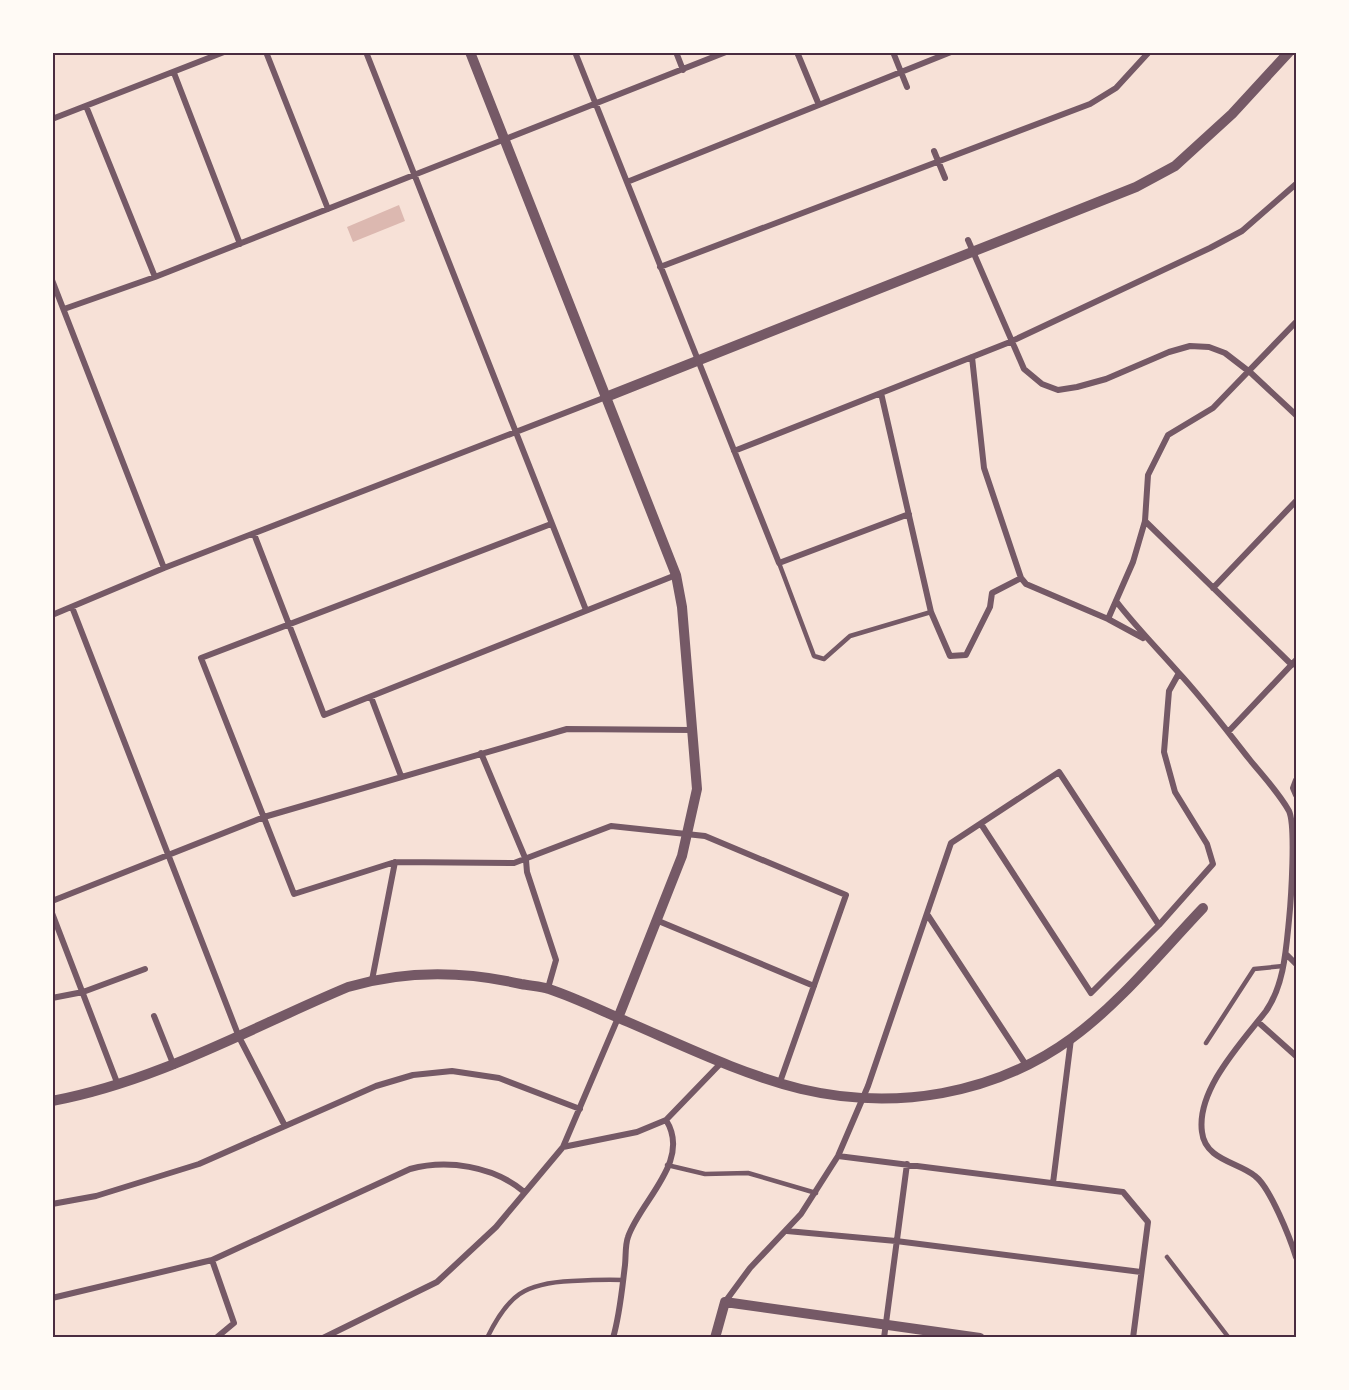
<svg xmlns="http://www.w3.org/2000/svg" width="1349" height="1390" viewBox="0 0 1349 1390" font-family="Inter,sans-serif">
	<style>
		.water { fill: #dcb8b0 }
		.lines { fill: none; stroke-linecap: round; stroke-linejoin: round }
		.service { stroke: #755966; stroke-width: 4.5 }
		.minor { stroke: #755966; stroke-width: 6 }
		.tertiary { stroke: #755966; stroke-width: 10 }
		.neatline { fill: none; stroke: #4a2c40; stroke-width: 2 }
	</style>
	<rect width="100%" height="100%" fill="#f7e1d7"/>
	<!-- water -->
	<path class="water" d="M399 205 405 221 353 242 347 227Z"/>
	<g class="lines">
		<!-- service -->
		<path class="service" d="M779 563 814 656 824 659 850 636 931 612
			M1206 1043 1254 969 1283 966
			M667 1165 705 1174 748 1173 816 1193
			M1167 1257 1229 1338
			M487 1338C508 1295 524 1283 572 1281 589 1280 606 1279 623 1280"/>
		<!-- minor -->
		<path class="minor" d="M266 52 328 209
			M366 52 586 610
			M575 52 779 563 909 514
			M676 52 683 70
			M797 52 819 105
			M893 52 907 87
			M174 73 240 244
			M86 106 155 277
			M52 119 224 52
			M934 151 945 178
			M627 182 951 52
			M968 240 1024 369 1042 384 1058 390 1077 387 1106 379 1169 352 1190 346 1209 347 1225 353 1251 373 1296 415
			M660 267 1090 104 1116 88 1149 52
			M52 280 164 568
			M64 309 155 277 726 52
			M972 357 984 468 1021 578 1026 584 1108 619 1143 638
			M881 393 931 612 950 656 966 655 990 607 992 593 1021 578
			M734 451 1010 342 1210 248 1242 231 1296 184
			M1145 521 1292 665
			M551 524 201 658 294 894 395 862 514 863 611 826 705 836 846 895 780 1082
			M254 534 324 715 676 575
			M1213 588 1296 501
			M1116 601C1135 626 1157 648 1178 672 1204 700 1227 731 1250 760 1263 776 1279 793 1289 811 1296 826 1291 900 1289 920 1286 950 1284 985 1266 1011 1242 1042 1196 1090 1202 1132 1205 1160 1238 1162 1255 1176 1270 1187 1290 1238 1296 1257
			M72 607 239 1037 285 1126
			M52 615 164 568 606 397
			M1108 619 1133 562 1145 521 1148 475 1168 435 1213 408 1296 322
			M371 697 401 776
			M1228 732 1296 660
			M481 753 526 860 527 872 556 960 548 988
			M1296 780 1293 788 1296 795
			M981 824 1091 993 1159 925 1213 864 1207 844 1175 792 1164 752 1169 691 1179 673
			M52 901 264 817 567 729 692 730
			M52 913 118 1085
			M927 914 1026 1065
			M656 920 814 986
			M1286 954 1296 964
			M372 980 395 862
			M52 998 83 992 145 969
			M154 1016 174 1066
			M1258 1022 1296 1056
			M563 1147 637 1132 666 1120 722 1062
			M838 1156 1123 1192 1148 1222 1133 1338
			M1053 1183 1071 1039
			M52 1204 96 1196 199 1164 376 1086 413 1075 452 1071 499 1078 580 1109
			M787 1231 896 1241 1141 1272
			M212 1260 234 1323 216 1338
			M52 1298 212 1260 410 1169C447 1159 493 1166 523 1191
			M725 1302 750 1268 801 1214 838 1156 868 1086 951 843 1059 772 1159 925
			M323 1338 437 1282 496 1227 563 1147 618 1018
			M613 1338C620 1314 622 1289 625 1265 626 1256 625 1245 628 1237 640 1201 692 1161 666 1120
			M884 1338 907 1164"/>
		<!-- tertiary -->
		<path class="tertiary" d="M470 52 676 575 682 607 697 789 682 856 618 1018
			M606 397 1136 187 1175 166 1232 114 1289 52
			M52 1101C158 1081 250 1028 348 987 406 970 463 971 521 984 531 986 541 986 549 989 576 998 602 1011 628 1022 684 1046 741 1074 801 1089 894 1111 994 1095 1072 1038 1121 1002 1161 952 1203 908
			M715 1338 725 1302 980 1338"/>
	</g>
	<!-- border -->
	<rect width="1349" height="1390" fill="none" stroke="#fffaf5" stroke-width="108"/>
	<rect x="54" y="54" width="1241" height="1282" class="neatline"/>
</svg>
